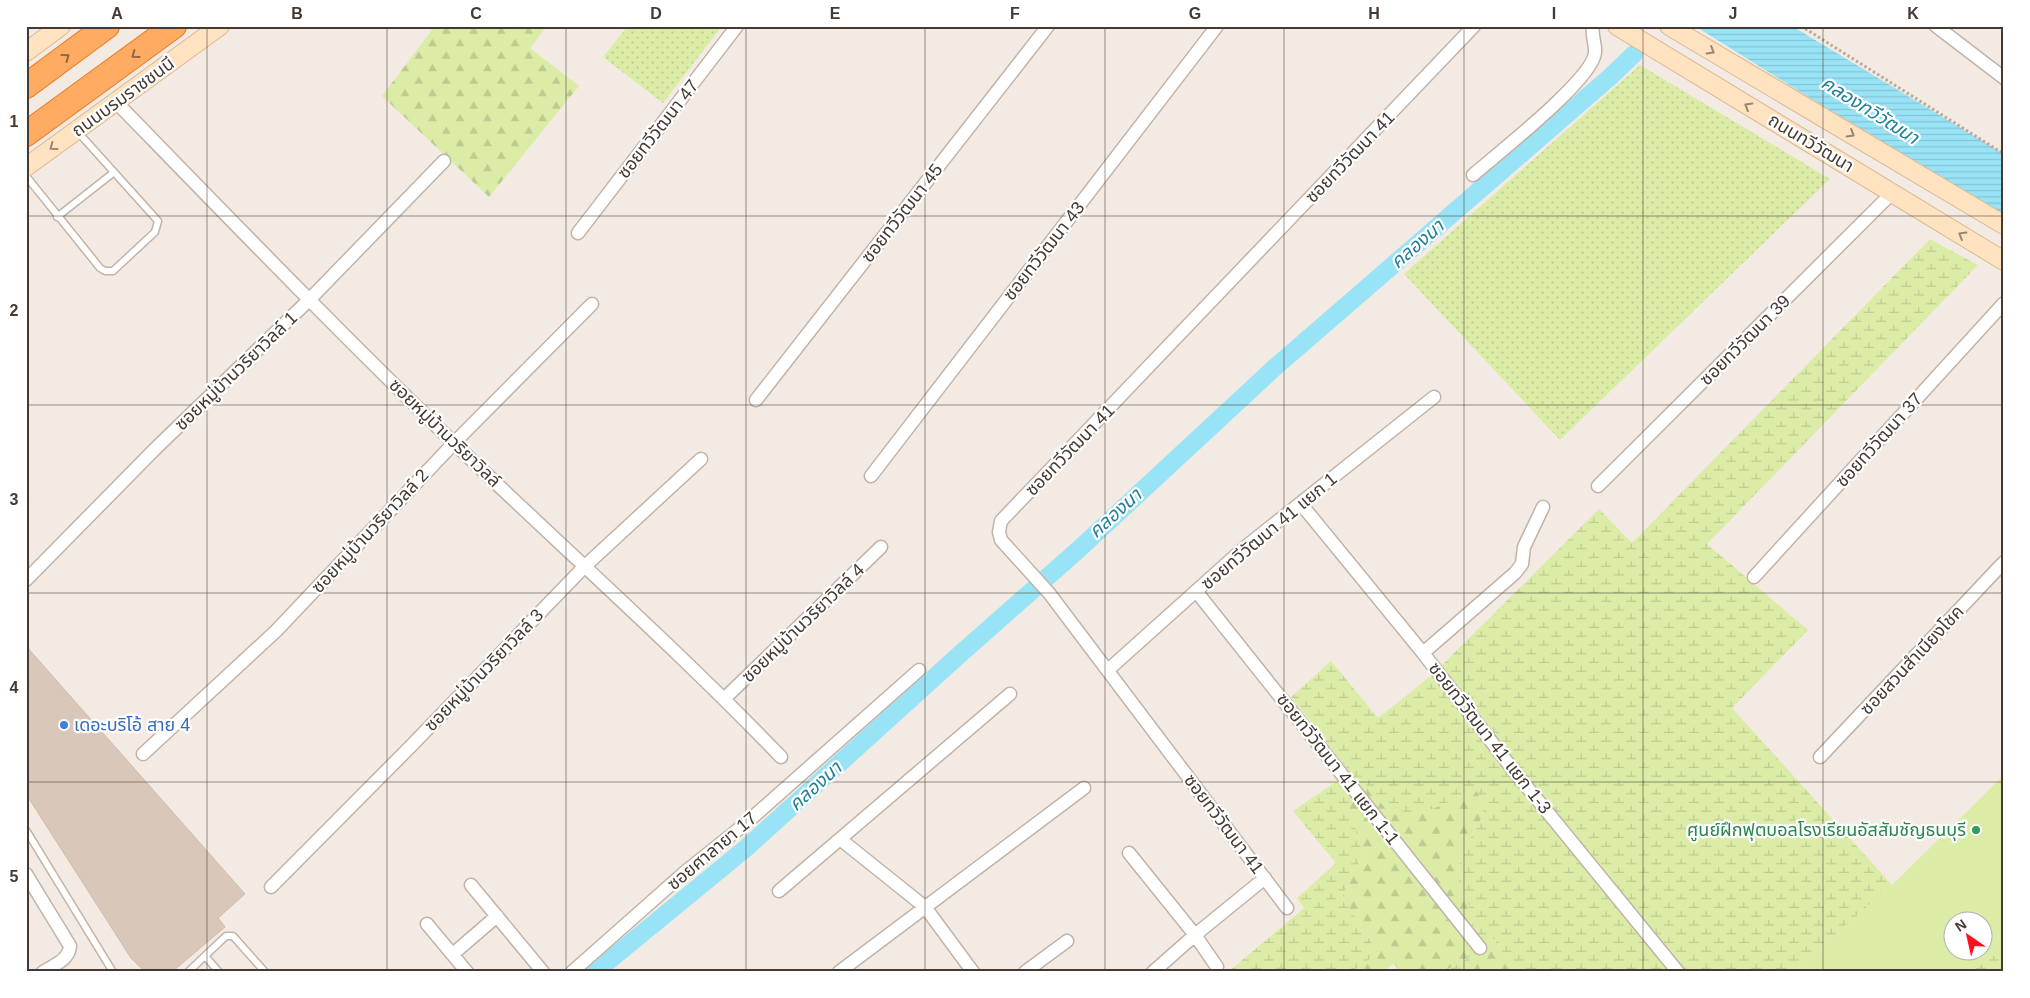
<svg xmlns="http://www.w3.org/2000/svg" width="2030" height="998" viewBox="0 0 2030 998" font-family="Helvetica,'Noto Sans Thai',sans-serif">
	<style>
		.grass { fill: url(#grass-dots) }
		.forest { fill: url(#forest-firs) }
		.wetland { fill: url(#wetland-marsh) }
		.pitch { fill: #dbeca7; fill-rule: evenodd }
		.water { fill: url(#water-rules) }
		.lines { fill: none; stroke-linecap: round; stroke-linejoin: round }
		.canal { stroke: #99e3f6; stroke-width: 18 }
		.building { fill: #d9c7ba; stroke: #d1baaa }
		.lane-casing { stroke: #c2b3a8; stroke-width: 9 }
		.street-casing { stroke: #c2b3a8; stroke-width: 15 }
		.secondary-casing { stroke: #dab890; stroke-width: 20 }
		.highway-casing { stroke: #eb7a25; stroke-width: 26 }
		.path { stroke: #c2a995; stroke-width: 3; stroke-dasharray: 2.5 2.5; stroke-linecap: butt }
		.lane { stroke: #fff; stroke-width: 6 }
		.street { stroke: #fff; stroke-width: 12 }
		.secondary { stroke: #ffe3c1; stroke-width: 18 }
		.highway { stroke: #ffab62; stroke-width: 24 }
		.oneway { stroke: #998673 }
		.oneway2 { stroke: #8f6746 }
		.grid { fill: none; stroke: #453a33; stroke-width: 1; stroke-opacity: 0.55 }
		.shop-dot { fill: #3f7fe0; stroke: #fff; stroke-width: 2 }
		.leisure-dot { fill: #2e9e5b; stroke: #fff; stroke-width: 2 }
		.labels { text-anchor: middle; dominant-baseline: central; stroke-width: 4.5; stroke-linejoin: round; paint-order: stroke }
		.street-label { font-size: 18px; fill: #453a33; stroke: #fff }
		.shop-label { font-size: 18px; fill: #366cbe; stroke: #fff; text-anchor: start }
		.leisure-label { font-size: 18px; fill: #27864d; stroke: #fff; text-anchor: end }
		.water-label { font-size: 19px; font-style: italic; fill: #1f7e98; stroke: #fff }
		.neatline { fill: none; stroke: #453a33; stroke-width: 2 }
		.grid-label { font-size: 16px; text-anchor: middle; font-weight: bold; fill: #453a33 }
	</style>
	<defs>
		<pattern id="grass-dots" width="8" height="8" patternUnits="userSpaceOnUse" patternTransform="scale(1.25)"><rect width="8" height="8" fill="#dbeca7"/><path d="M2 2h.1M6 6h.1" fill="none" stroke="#bdcb90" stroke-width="1.8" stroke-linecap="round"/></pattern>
		<pattern id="forest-firs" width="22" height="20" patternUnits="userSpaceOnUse" patternTransform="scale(1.25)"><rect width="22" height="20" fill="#dbeca7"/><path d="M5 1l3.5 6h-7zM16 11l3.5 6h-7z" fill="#bdcb90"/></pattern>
		<pattern id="wetland-marsh" width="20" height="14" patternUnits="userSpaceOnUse" patternTransform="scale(1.25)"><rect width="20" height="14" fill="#dbeca7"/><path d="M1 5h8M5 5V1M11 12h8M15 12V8" fill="none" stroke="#bdcb90"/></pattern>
		<pattern id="water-rules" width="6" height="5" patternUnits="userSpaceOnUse" patternTransform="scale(1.25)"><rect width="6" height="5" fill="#99e3f6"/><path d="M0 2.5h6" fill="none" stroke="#85c4d3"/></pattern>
	</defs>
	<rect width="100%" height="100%" fill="#f3ebe3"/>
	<!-- grass -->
	<path class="grass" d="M628 26H722L663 103 603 57Z
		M1640 65 1830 179 1560 440 1404 274Z"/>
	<!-- forest -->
	<path class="forest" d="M435 26H547L530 48 579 86 489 197 382 96Z
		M1359 775 1386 809 1419 814 1477 791 1484 814 1460 857 1459 881 1467 899 1472 918 1468 957 1493 938 1517 972H1474L1467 958 1443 972H1400L1394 964 1382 972H1351L1378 953 1342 897 1363 854 1349 809Z"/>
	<!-- wetland -->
	<path class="wetland" d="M1930 239 1978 265 1707 544 1808 630 1732 708 1892 885 1792 972H1517L1493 938 1468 958 1474 972H1443L1468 958 1472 918 1467 899 1459 881 1460 857 1484 814 1477 791 1419 814 1386 809 1359 776 1349 809 1363 854 1342 897 1378 953 1351 972H1228L1304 908 1297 898 1336 863 1293 811 1350 772 1291 697 1331 661 1378 718 1431 676 1599 509 1632 543Z
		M2004 949V972H1970Z"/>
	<!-- pitch -->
	<path class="pitch" d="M2004 775V949L1970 972H1792L1892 885ZM1952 920H1982V950H1952Z"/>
	<!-- water -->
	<path class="water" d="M1695 26H1792L2004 154V214L1823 106Z"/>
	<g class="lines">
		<!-- canal -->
		<path class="canal" d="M595 972 745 849 958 656 1078 550 1273 369 1610 77 1634 54"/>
	</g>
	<!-- building -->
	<path class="building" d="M26 646 245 894 218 918 225 927 172 972H145L131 958 26 794Z"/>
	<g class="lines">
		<!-- lane casing -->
		<g class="lane-casing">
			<path id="lane" d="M26 176 100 268 105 271H113L155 232 158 221 77 131
				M57 217 113 173
				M26 830 113 972
				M205 956 219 972
				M188 972 226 936H233L265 972"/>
		</g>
		<!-- street casing -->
		<g class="street-casing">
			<path id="street" d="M1936 26 2004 78
				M116 102C228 217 340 333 456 445 564 549 677 649 781 757
				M1473 175C1497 154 1592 80 1595 53 1596 44 1591 35 1593 26
				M578 233 737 26
				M756 400 1048 26
				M871 476 1217 26
				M1598 486 1892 193
				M1301 504 1423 653 1514 771 1678 972
				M1754 577 2004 303
				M26 580 155 449 310 299 444 161
				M1196 591 1480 948
				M1423 653 1515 573 1522 564 1524 547 1543 507
				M1108 670 1244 548 1434 397
				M725 698 881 547
				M143 754 276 631 454 443 592 304
				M1820 757 2004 562
				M840 839 925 907 973 972
				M1129 853 1195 935 1265 878
				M26 874 70 946C69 960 54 965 43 972
				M471 885 543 972
				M271 887 411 746 584 567 701 459
				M779 891 1010 694
				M1287 908 1049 593 1001 540 999 532 1001 521 1474 26
				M427 924 467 972
				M453 954 497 916
				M572 972 685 872 745 824 919 670
				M839 972 1084 788
				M1025 972 1067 941
				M1153 972 1195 935 1217 967"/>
		</g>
		<!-- secondary casing -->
		<g class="secondary-casing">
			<path id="secondary" d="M1617 26 2004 261
				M1669 26 2004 225
				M26 52 61 26
				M26 167 220 26"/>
		</g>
		<!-- highway casing -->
		<g class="highway-casing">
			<path id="highway" d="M26 86 107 26
				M26 134 174 26"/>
		</g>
		<!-- path -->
		<path class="path" d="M1801 26 2004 154"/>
		<!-- lane -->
		<use href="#lane" class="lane"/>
		<!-- street -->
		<use href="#street" class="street"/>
		<!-- secondary -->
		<use href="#secondary" class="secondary"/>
		<!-- highway -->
		<use href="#highway" class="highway"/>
	</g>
	<!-- one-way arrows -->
	<defs><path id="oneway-chevron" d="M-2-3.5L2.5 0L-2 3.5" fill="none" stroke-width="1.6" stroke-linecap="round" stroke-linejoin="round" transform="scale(1.25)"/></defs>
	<g class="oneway">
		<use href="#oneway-chevron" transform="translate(1711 51) rotate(31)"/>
		<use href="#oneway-chevron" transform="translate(1748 106) rotate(-149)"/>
		<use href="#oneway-chevron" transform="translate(1851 134) rotate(31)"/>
		<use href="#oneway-chevron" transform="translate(53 147) rotate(144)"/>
		<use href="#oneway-chevron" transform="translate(1962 235) rotate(-149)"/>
	</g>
	<g class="oneway2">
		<use href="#oneway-chevron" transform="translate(135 55) rotate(144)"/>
		<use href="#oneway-chevron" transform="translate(66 57) rotate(-36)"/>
	</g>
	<!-- grid -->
	<path class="grid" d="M207 26V972M387 26V972M566 26V972M746 26V972M925 26V972M1105 26V972M1284 26V972M1464 26V972M1643 26V972M1823 26V972M26 216H2004M26 405H2004M26 593H2004M26 782H2004"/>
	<!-- markers -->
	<circle class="shop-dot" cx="64" cy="725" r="5"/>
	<circle class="leisure-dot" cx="1976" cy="830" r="5"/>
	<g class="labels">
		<!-- street labels -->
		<g class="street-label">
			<text transform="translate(123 97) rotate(-36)">ถนนบรมราชชนนี</text>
			<text transform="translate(658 129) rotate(-52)">ซอยทวีวัฒนา 47</text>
			<text transform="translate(1811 143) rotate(31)">ถนนทวีวัฒนา</text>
			<text transform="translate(1350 157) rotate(-46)">ซอยทวีวัฒนา 41</text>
			<text transform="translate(902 213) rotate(-52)">ซอยทวีวัฒนา 45</text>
			<text transform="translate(1044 251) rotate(-52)">ซอยทวีวัฒนา 43</text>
			<text transform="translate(1745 340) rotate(-45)">ซอยทวีวัฒนา 39</text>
			<text transform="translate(236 371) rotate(-44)">ซอยหมู่บ้านวริยาวิลล์ 1</text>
			<text transform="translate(445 433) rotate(44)">ซอยหมู่บ้านวริยาวิลล์</text>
			<text transform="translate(1879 440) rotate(-48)">ซอยทวีวัฒนา 37</text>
			<text transform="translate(1070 450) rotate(-46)">ซอยทวีวัฒนา 41</text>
			<text transform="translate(370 531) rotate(-47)">ซอยหมู่บ้านวริยาวิลล์ 2</text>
			<text transform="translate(1269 531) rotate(-40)">ซอยทวีวัฒนา 41 แยก 1</text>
			<text transform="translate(803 623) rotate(-44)">ซอยหมู่บ้านวริยาวิลล์ 4</text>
			<text transform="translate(1912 660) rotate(-47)">ซอยสวนสำเนียงโชค</text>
			<text transform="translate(484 670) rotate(-46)">ซอยหมู่บ้านวริยาวิลล์ 3</text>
			<text transform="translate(1490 738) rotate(52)">ซอยทวีวัฒนา 41 แยก 1-3</text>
			<text transform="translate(1338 769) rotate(52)">ซอยทวีวัฒนา 41 แยก 1-1</text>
			<text transform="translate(1224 824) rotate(53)">ซอยทวีวัฒนา 41</text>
			<text transform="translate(712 851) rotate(-40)">ซอยศาลายา 17</text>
		</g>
		<!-- shop labels -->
		<g class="shop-label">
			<text x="74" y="725">เดอะบริโอ้ สาย 4</text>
		</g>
		<!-- leisure labels -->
		<g class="leisure-label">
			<text x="1966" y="830">ศูนย์ฝึกฟุตบอลโรงเรียนอัสสัมชัญธนบุรี</text>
		</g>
		<!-- water labels -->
		<g class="water-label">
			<text transform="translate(1870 110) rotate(32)">คลองทวีวัฒนา</text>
			<text transform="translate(1417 244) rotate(-41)">คลองนา</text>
			<text transform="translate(1115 513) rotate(-42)">คลองนา</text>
			<text transform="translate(815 786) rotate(-42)">คลองนา</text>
		</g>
	</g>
	<!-- border -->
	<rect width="2030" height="998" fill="none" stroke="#ffffff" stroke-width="55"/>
	<!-- north arrow -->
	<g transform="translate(1968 936) rotate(326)"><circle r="24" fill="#ffffff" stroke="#b5b0ad"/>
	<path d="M0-4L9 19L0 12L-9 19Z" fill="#ff0e1b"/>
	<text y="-8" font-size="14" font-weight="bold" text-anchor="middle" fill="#453a33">N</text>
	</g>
	<rect x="28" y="28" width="1974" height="942" class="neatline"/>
	<g class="grid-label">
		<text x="117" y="19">A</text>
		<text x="297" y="19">B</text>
		<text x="476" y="19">C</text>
		<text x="656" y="19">D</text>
		<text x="835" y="19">E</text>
		<text x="1015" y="19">F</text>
		<text x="1195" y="19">G</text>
		<text x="1374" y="19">H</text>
		<text x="1554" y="19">I</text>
		<text x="1733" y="19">J</text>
		<text x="1913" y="19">K</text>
		<text x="14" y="127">1</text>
		<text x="14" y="316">2</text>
		<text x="14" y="505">3</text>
		<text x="14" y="693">4</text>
		<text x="14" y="882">5</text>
	</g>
</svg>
